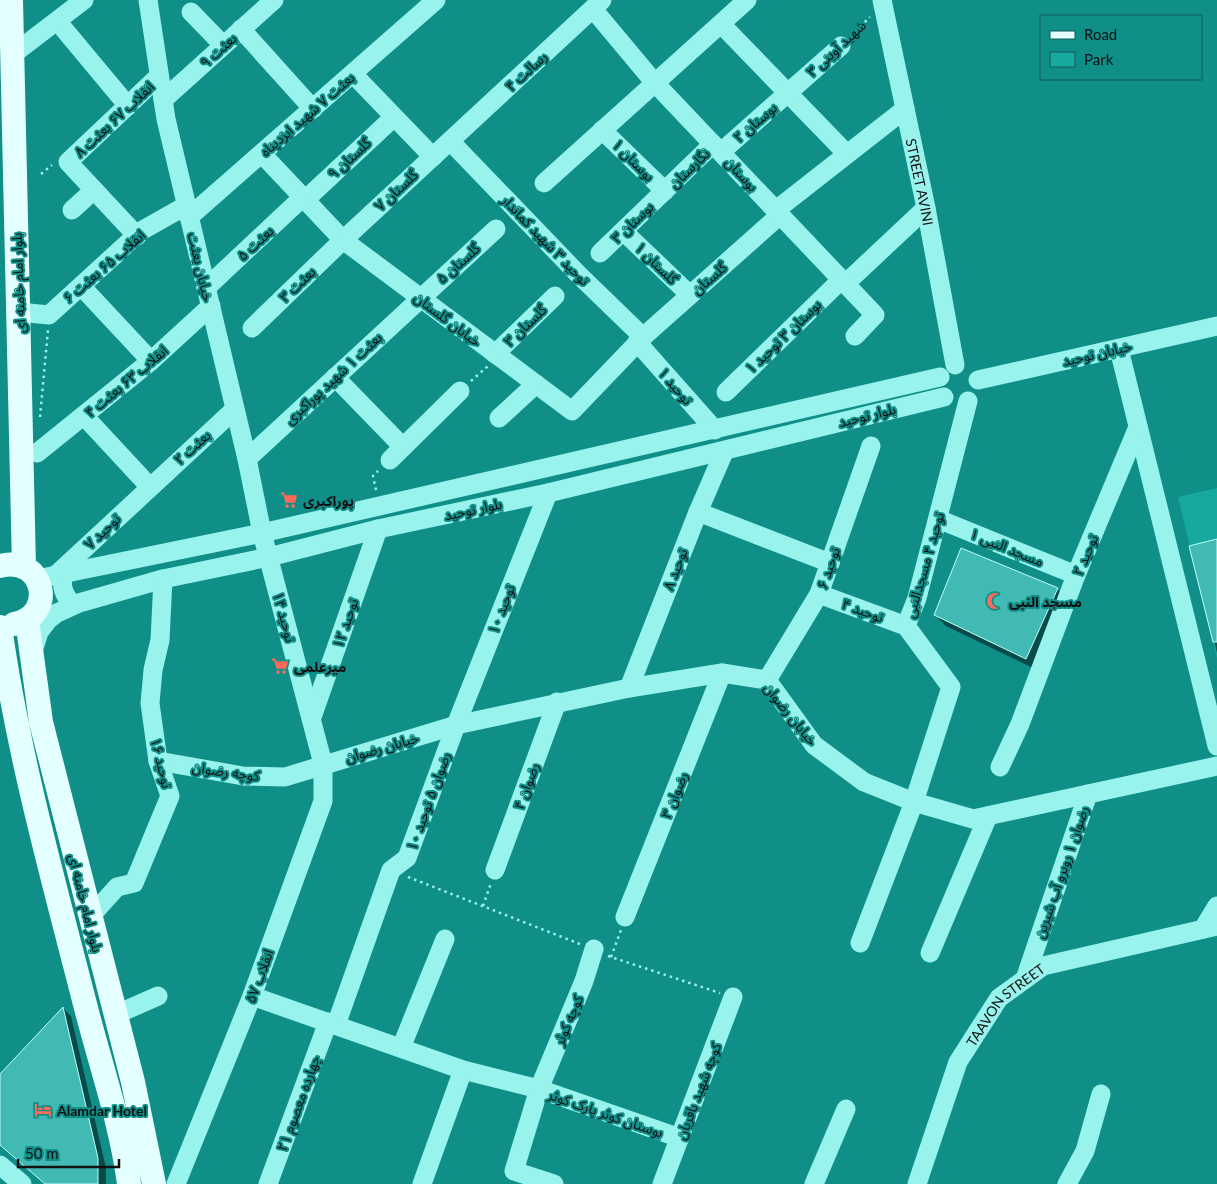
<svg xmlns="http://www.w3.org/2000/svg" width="1217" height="1184" viewBox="0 0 1217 1184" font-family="Lato,'Noto Sans Arabic',sans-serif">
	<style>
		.green { fill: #17a8a0 }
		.shadow { fill: #0007 }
		.building { fill: #41bab4; stroke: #bffdfa }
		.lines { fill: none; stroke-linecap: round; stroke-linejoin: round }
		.path { stroke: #98f3ed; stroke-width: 2.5; stroke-dasharray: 2.5 4; stroke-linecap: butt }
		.minor { stroke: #98f3ed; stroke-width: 19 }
		.major { stroke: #e3ffff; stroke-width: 24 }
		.labels { text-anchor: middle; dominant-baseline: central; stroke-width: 4; stroke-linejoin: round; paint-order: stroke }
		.street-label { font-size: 14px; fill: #111; stroke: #108e88 }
		.poi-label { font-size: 14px; font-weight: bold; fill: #111; stroke: #108e88; text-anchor: start }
	</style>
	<rect width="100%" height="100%" fill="#108e88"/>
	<!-- green -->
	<path class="green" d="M1217 488V658L1178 497Z"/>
	<!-- shadow -->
	<path class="shadow" d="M1217 540V653L1191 547Z
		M1057 589 1069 600 1037 670 946 626 935 615Z
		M63 1008 71 1016 106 1168V1184H45L0 1145V1076Z"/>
	<!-- building -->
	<path class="building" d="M1217 539V642H1213L1189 546Z
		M961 548 1058 588 1026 659 934 615Z
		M63 1007 98 1158V1184H45L0 1145V1074Z"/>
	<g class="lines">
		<!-- path -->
		<path class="path" d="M851 36 870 17
			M41 174 52 165
			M471 381 488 366
			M40 417 48 330
			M376 490 373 476 378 471
			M408 877 580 944
			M483 906 491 883
			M608 956 720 993
			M611 957 621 930"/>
		<!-- minor -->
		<g class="minor">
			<path d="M148 0 166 119 247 459 262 533 323 764V801L252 996 176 1184"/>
			<path id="s1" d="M882 0 926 208 955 365"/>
			<path d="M593 9 654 82 875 315 855 336"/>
			<path d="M191 12 223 45"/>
			<path d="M58 22 128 106"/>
			<path d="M721 24 847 154"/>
			<path d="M241 29 313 109"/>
			<path d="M12 55 84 0"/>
			<path d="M353 74 433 157"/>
			<path d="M163 100 274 0"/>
			<path d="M602 130 665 191"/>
			<path d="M450 141 578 274 643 337"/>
			<path d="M721 152 841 46"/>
			<path d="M262 154 343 240 572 411 643 337 780 215"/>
			<path d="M544 183 747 0"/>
			<path d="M305 200 394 117"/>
			<path d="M72 210 94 190"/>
			<path d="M776 210 905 109"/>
			<path d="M189 217 436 0"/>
			<path d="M623 231 690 295"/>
			<path d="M137 236 68 162 159 76"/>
			<path d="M600 253 713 144"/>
			<path d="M845 284 926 208"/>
			<path d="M81 286 151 361"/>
			<path d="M206 288 303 197"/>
			<path d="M19 312 49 315 141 231 187 205"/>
			<path d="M252 328 343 240 602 0"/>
			<path d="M637 342 715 430"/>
			<path d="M1119 349 1217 746"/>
			<path d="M495 354 555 296"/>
			<path d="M335 377 403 447"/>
			<path d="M978 380 1217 326"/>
			<path d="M726 392 841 280"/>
			<path d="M85 417 149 486"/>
			<path d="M499 418 536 384"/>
			<path d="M37 453 151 361 211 306"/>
			<path d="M247 459 496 229"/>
			<path d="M390 460 460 391"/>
			<path d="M698 512 830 563"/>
			<path d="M938 519 1076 575"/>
			<path d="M64 573C60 587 64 595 73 605"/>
			<path d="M56 575 235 409"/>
			<path d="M37 579 262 533 940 377"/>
			<path d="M819 594 906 626"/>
			<path d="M32 654 39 632 48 620 57 613 79 603 163 579 269 557 378 529 548 493 944 397"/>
			<path d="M767 680 819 594 871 446"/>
			<path d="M629 688 698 512 724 452"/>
			<path d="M312 717 378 529"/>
			<path d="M158 761 243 776 285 777 456 725 629 688 722 673 767 680 814 745 864 782 914 802 973 819 1217 766"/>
			<path d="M1000 767 1020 724 1076 575 1138 427"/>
			<path d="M495 870 557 702"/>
			<path d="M90 917 117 887 134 883 170 796 158 761 150 703 153 670 160 640 163 579"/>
			<path d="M625 917 722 673"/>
			<path d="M1203 929 1217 906"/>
			<path d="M860 943 914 802 951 687 906 626 917 598 968 401"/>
			<path d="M930 953 988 816"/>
			<path d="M1025 979 1088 794"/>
			<path d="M252 996 463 1070 539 1089 584 981 594 949"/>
			<path d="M115 1015 158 996"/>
			<path d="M336 1025 391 870 407 858 456 725 548 493"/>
			<path d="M401 1048 445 939"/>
			<path d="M0 1165 22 1184"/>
			<path d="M268 1184 328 1022"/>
			<path d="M422 1184 463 1070"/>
			<path d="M554 1184 514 1171 539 1089 680 1138"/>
			<path d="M662 1184 733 997"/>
			<path d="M814 1184 846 1109"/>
			<path id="s2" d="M917 1184 958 1062 999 998 1043 966 1217 926"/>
			<path d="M1067 1184 1085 1151 1101 1094"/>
		</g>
		<!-- major -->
		<path class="major" d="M11 0 24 567
			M0 566C44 554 58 616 14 624
			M27 620 41 722 133 1082 154 1184
			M0 627C18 754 53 879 85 1004 100 1064 121 1122 129 1184"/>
	</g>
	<!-- icons -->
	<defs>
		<g id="supermarket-bare" transform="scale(1.35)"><path d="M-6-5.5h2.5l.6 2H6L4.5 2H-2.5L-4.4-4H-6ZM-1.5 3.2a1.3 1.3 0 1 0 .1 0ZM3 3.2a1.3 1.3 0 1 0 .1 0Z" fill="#ff6b59" stroke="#108e88" stroke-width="2.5" paint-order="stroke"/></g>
		<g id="mosque-bare" transform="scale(1.35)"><path d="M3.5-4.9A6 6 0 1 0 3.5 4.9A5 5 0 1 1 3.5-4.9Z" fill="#ff6b59" stroke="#108e88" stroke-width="2.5" paint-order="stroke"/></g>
		<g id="hotel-bare" transform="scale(1.35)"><path d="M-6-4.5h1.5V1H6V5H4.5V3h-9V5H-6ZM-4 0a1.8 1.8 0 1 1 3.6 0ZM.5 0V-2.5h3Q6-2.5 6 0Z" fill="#ff6b59" stroke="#108e88" stroke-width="2.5" paint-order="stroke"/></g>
	</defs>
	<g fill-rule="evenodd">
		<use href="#supermarket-bare" x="289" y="500"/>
		<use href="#mosque-bare" x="995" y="601"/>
		<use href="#supermarket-bare" x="280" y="666"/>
		<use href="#hotel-bare" x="43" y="1110"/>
	</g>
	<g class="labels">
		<!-- street labels -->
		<g class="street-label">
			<text transform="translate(836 48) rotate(-43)">شهید آوینی ۳</text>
			<text transform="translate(218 50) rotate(-42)">بعثت ۹</text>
			<text transform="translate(526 71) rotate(-43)">رسالت ۴</text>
			<text transform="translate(307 114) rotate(-41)">بعثت ۷ شهید ایزدپناه</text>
			<text transform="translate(114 119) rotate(-43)">انقلاب ۶۷ بعثت ۸</text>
			<text transform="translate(755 122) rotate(-41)">بوستان ۲</text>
			<text transform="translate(349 158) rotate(-43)">گلستان ۹</text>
			<text transform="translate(634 160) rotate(45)">بوستان ۱</text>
			<text transform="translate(689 168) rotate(-44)">نگارستان</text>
			<text transform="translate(742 174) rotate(47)">بوستان</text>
			<text stroke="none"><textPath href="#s1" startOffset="186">STREET AVINI</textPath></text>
			<text transform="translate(396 190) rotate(-43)">گلستان ۷</text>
			<text transform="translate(632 222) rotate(-44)">بوستان ۳</text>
			<text transform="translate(546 240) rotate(46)">توحید ۳ شهید کماندار</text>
			<text transform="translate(255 243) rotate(-43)">بعثت ۵</text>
			<text transform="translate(458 263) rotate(-42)">گلستان ۵</text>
			<text transform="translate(657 263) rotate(44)">گلستان ۱</text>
			<text transform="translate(104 266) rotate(-41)">انقلاب ۶۵ بعثت ۶</text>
			<text transform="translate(201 267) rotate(77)">خیابان بعثت</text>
			<text transform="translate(709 278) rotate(-41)">گلستان</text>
			<text transform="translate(18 283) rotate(-92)">بلوار امام خامنه ای</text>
			<text transform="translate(297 284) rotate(-44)">بعثت ۳</text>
			<text transform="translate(448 319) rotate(37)">خیابان گلستان</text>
			<text transform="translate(525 325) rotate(-44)">گلستان ۳</text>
			<text transform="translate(783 336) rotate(-44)">بوستان ۳ توحید ۱</text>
			<text transform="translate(1097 353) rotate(-13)">خیابان توحید</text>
			<text transform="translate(333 378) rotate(-43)">بعثت ۱ شهید پوراکبری</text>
			<text transform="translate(126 381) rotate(-40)">انقلاب ۶۳ بعثت ۴</text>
			<text transform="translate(676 386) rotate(49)">توحید ۱</text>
			<text transform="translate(867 415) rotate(-14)">بلوار توحید</text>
			<text transform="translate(192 447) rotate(-42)">بعثت ۲</text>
			<text transform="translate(473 509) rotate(-12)">بلوار توحید</text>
			<text transform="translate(102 531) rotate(-44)">توحید ۷</text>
			<text transform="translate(1007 547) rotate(22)">مسجد النبی ۱</text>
			<text transform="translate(1085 555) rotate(-67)">توحید ۲</text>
			<text transform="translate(924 565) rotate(-74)">توحید ۴ مسجدالنبی</text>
			<text transform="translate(828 568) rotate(-71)">توحید ۶</text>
			<text transform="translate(675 569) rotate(-69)">توحید ۸</text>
			<text transform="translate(501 609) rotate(-69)">توحید ۱۰</text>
			<text transform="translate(863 610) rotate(20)">توحید ۴</text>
			<text transform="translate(285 617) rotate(75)">توحید ۱۴</text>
			<text transform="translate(345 623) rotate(-71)">توحید ۱۲</text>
			<text transform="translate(791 714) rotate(51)">خیابان رضوان</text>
			<text transform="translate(382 747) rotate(-16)">خیابان رضوان</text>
			<text transform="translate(162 763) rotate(76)">توحید ۱۶</text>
			<text transform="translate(226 771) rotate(8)">کوچه رضوان</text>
			<text transform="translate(526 786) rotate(-70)">رضوان ۴</text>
			<text transform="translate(674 795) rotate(-68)">رضوان ۳</text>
			<text transform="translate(428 801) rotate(-70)">رضوان ۵ توحید ۱۰</text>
			<text transform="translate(1061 872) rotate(-71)">رضوان ۱ روبرو آب شیرین</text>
			<text transform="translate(86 903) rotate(76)">بلوار امام خامنه ای</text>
			<text transform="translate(259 976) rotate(-70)">انقلاب ۵۷</text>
			<text stroke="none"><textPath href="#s2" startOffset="204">TAAVON STREET</textPath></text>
			<text transform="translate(568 1020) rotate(-67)">کوچه کوثر</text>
			<text transform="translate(698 1091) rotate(-69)">کوچه شهید باقریان</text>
			<text transform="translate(298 1103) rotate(-70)">چهارده معصوم ۲۱</text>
			<text transform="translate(606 1113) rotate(19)">بوستان کوثر پارک کوثر</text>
		</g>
		<!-- poi labels -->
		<g class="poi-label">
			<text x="303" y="500">پوراکبری</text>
			<text x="1009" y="601">مسجد النبی</text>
			<text x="294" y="666">میرعلمی</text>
			<text x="57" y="1110">Alamdar Hotel</text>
		</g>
	</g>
	<!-- legend -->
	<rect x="1040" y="15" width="162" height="65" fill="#108e88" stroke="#105c58"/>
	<rect x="1050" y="31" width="25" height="8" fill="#e3ffff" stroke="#105c58"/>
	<text x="1084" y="40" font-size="15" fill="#111111">Road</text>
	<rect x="1050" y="52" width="25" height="15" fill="#17a8a0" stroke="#105c58"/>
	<text x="1084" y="65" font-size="15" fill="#111111">Park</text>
	<!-- scale -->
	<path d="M18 1159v8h101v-8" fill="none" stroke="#111111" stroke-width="2.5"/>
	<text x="25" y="1159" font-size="15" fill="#111111" stroke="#108e88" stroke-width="4" paint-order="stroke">50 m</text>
</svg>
